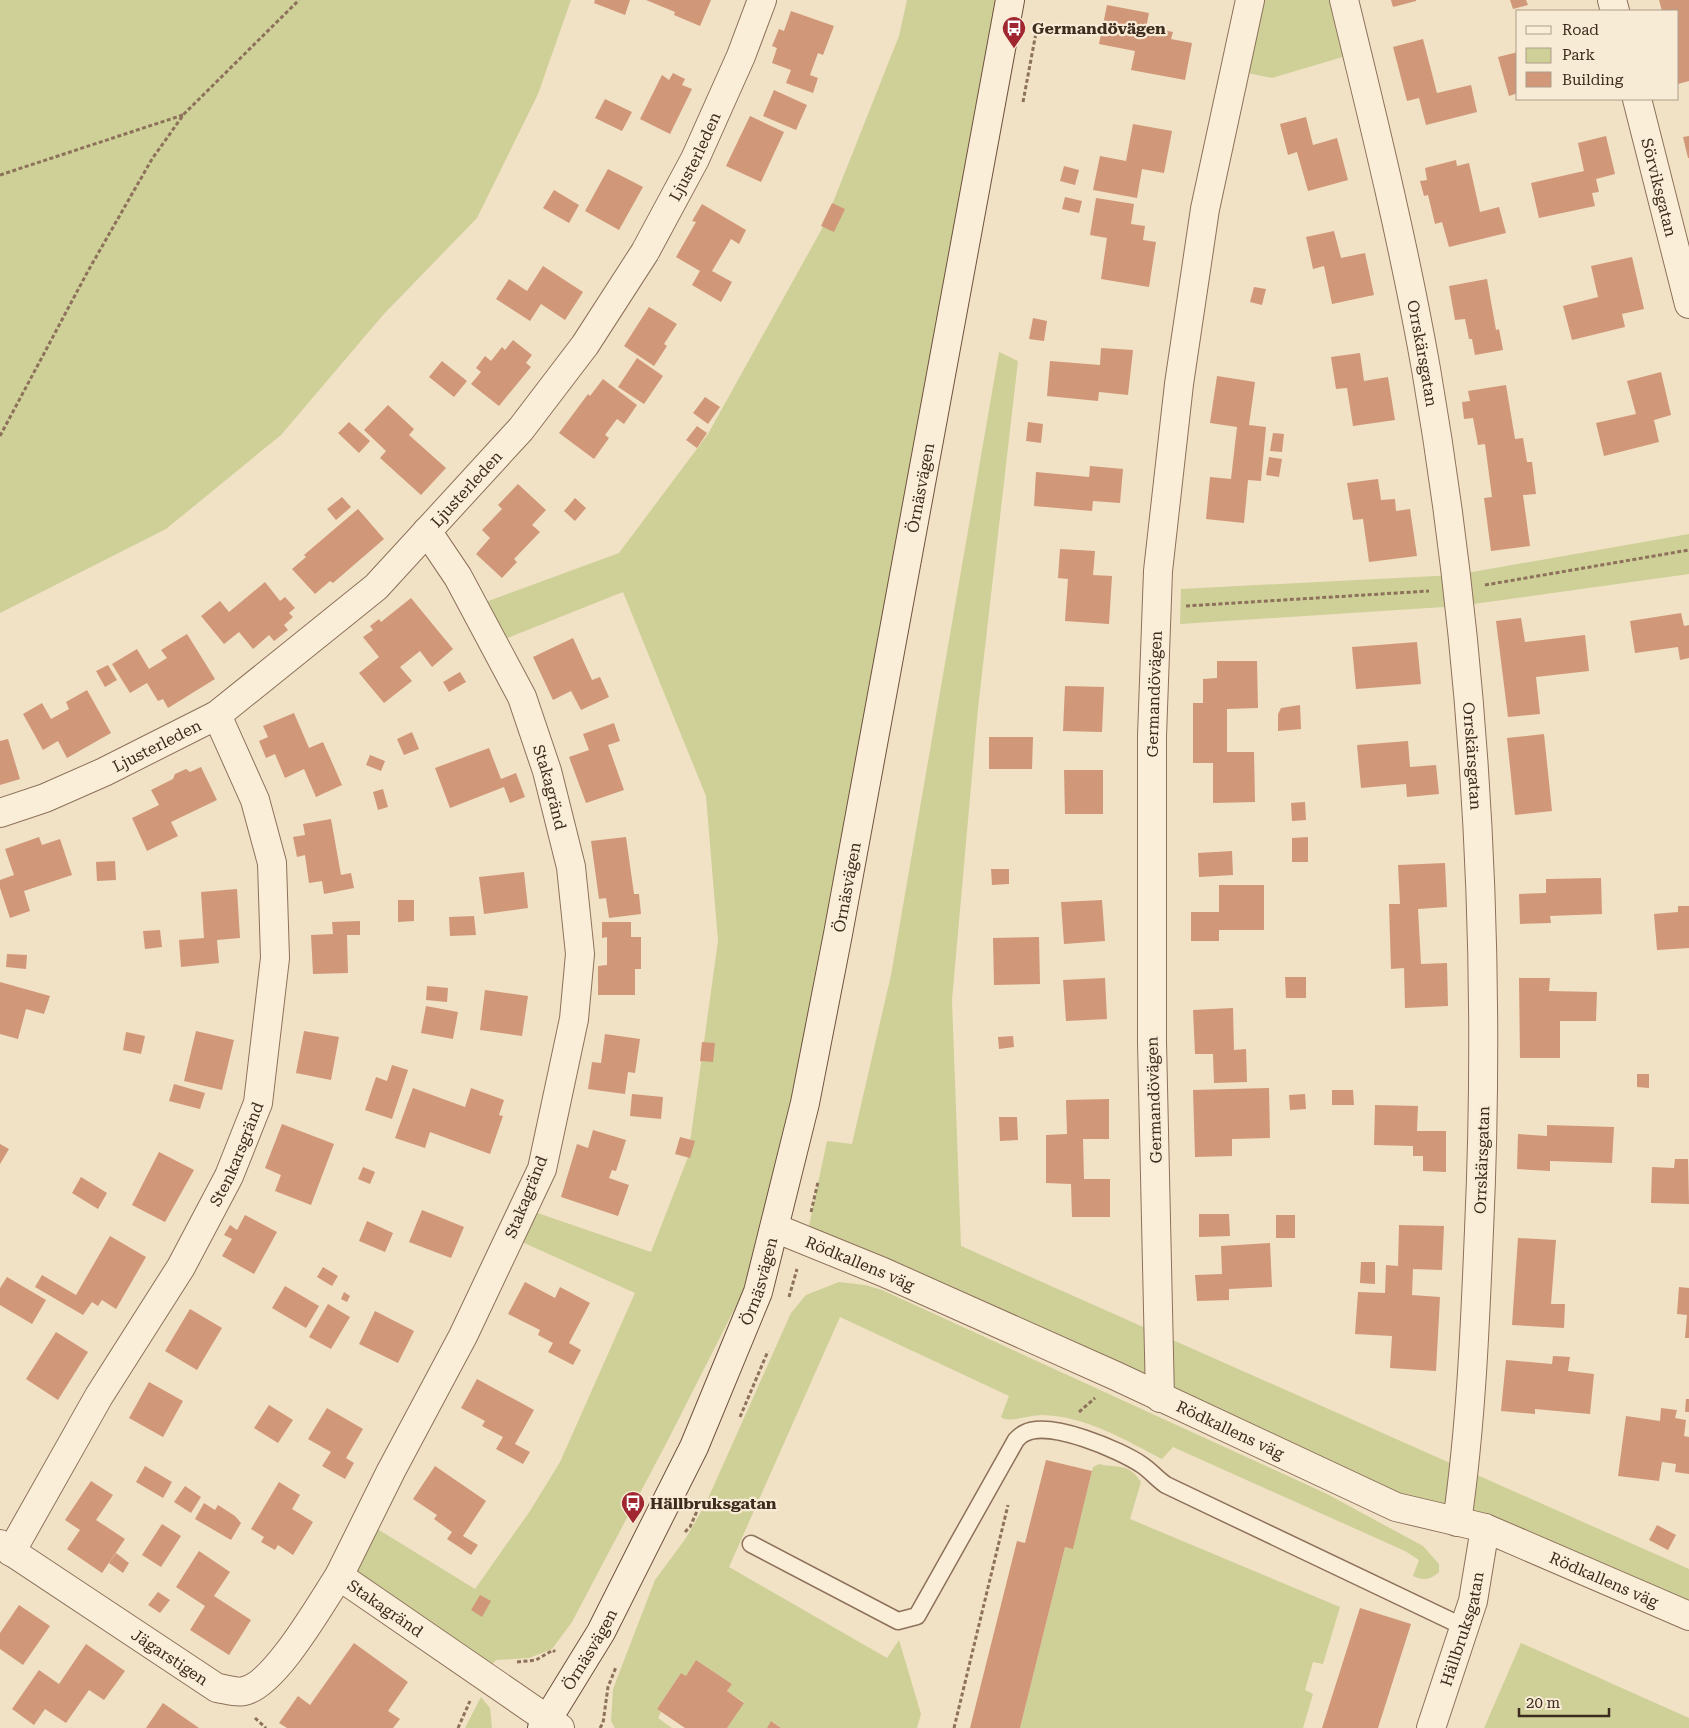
<svg xmlns="http://www.w3.org/2000/svg" width="1689" height="1728" viewBox="0 0 1689 1728" font-family="'Roboto Serif',serif">
	<style>
		.green { fill: #ced098 }
		.building { fill: #d19779 }
		.lines { fill: none; stroke-linecap: round; stroke-linejoin: round }
		.lane-casing { stroke: #8d715a; stroke-width: 19 }
		.street-casing { stroke: #8d715a; stroke-width: 30 }
		.secondary-casing { stroke: #6f523d; stroke-width: 30 }
		.path { stroke: #8d715a; stroke-width: 3; stroke-dasharray: 4 2.5; stroke-linecap: butt }
		.lane { stroke: #fbeed9; stroke-width: 16 }
		.street { stroke: #fbeed9; stroke-width: 28 }
		.secondary { stroke: #fbeed9; stroke-width: 28 }
		.labels { text-anchor: middle; dominant-baseline: central; stroke-width: 4.5; stroke-linejoin: round; paint-order: stroke }
		.poi-label { font-size: 16px; font-weight: bold; fill: #3d2b1e; stroke: #f8ebd5; text-anchor: start }
		.street-label { font-size: 16px; fill: #3d2b1e; stroke: #f8ebd5 }
	</style>
	<rect width="100%" height="100%" fill="#f1e1c5"/>
	<!-- green -->
	<path class="green" d="M0 0H571L538 94 477 218 383 315 281 435 166 529 0 613Z
		M907 0H1010L776 1227 668 1440 572 1622 552 1649 529 1658 496 1660 483 1675 338 1578 366 1522 475 1589 530 1511 560 1462 635 1293 511 1237 523 1208 651 1252 688 1157 718 941 706 796 623 592 495 643 475 606 619 553 708 434 824 225 899 36Z
		M1250 0H1344L1356 53 1272 78 1233 70Z
		M999 352 1018 361 978 708 952 1000 961 1246 1689 1569V1618L1458 1523 806 1240 827 1141 852 1144 891 975Z
		M1689 534V574L1459 606 1180 624 1181 589 1455 575Z
		M839 1282 865 1285 882 1290 1327 1494 1423 1546 1439 1564V1572C1431 1580 1423 1581 1413 1576L1419 1560 1405 1551 1173 1447 1162 1459C1125 1440 1086 1416 1042 1415 1030 1415 1016 1421 1004 1419L1001 1417 1009 1396 840 1317 729 1567 887 1658 899 1640 921 1714 917 1728H781L772 1721 767 1728H727L744 1702 727 1691 732 1684 696 1660 686 1676 681 1673 657 1709 661 1712 658 1718 672 1728H615L611 1721 613 1689 655 1580 686 1538 706 1503 791 1313 806 1295Z
		M1099 1464C1119 1469 1128 1462 1141 1482L1130 1519 1340 1607 1323 1664 1313 1662 1305 1690 1313 1694 1303 1728H1020L1065 1547 1073 1548 1093 1467Z
		M1521 1643 1689 1718V1728H1484Z
		M481 1697 490 1708 492 1728H465Z"/>
	<!-- building -->
	<path class="building" d="M595 0H630L625 15 594 3Z
		M646 0H711L700 26 674 15 675 12Z
		M1391 0H1416V1L1393 7Z
		M1510 0H1526L1528 5 1513 9Z
		M1659 0H1689V81L1678 84V11H1662Z
		M1107 5 1149 13 1145 33 1153 34 1154 28 1173 32 1171 39 1192 43 1185 80 1131 70 1135 51 1099 44Z
		M791 11 834 26 823 55 818 53 810 75 818 78 813 93 786 83 791 70 772 63 777 48 772 46 779 29 784 31Z
		M1423 39 1437 93 1471 85 1477 112 1426 125 1419 98 1407 101 1393 47Z
		M1518 52V93L1509 96 1498 57Z
		M673 73 685 79 682 85 692 89 670 134 640 119 662 75 669 80Z
		M774 90 807 105 796 130 763 116Z
		M605 99 632 112 622 131 595 118Z
		M750 116 784 132 761 182 726 166Z
		M1306 117 1313 145 1337 138 1348 180 1308 191 1297 152 1288 155 1280 124Z
		M1133 124 1172 131 1164 173 1142 169 1137 198 1093 190 1100 156 1126 161Z
		M1606 136 1615 174 1596 179 1599 192 1592 193 1595 206 1539 218 1531 183 1584 171 1578 143Z
		M1689 136V158H1688L1683 137Z
		M1456 160 1457 166 1469 163 1480 212 1499 207 1506 233 1449 247 1442 222 1435 224 1428 195 1424 196 1420 181 1427 180 1425 168Z
		M1064 166 1079 170 1075 185 1060 181Z
		M608 169 643 187 619 230 585 211Z
		M554 190 579 205 569 223 543 208Z
		M1065 197 1082 201 1079 213 1062 209Z
		M1096 198 1134 204 1131 224 1145 226 1143 240 1156 242 1149 287 1101 279 1107 238 1090 235Z
		M832 203 845 209 834 232 821 226Z
		M702 204 746 230 739 244 731 239 712 271 732 282 721 302 692 285 700 271 676 257 696 222 692 221Z
		M1334 231 1341 258 1365 253 1374 295 1332 304 1324 266 1313 269 1306 237Z
		M1632 257 1644 309 1622 314 1625 327 1572 340 1563 306 1598 297 1591 266Z
		M543 266 583 292 565 320 541 304 530 321 496 299 509 279 527 291Z
		M1487 279 1496 330 1499 329 1503 350 1475 355 1472 339H1469L1465 319 1455 320 1449 286Z
		M1254 287 1266 289 1262 305 1250 302Z
		M649 307 677 324 664 344 667 346 654 366 624 346Z
		M1033 318 1047 321 1044 341 1029 339Z
		M513 340 532 355 526 363 531 367 499 406 471 384 481 372 476 368 485 356 491 361 502 347 505 350Z
		M1101 348 1133 350 1128 395 1099 392 1098 401 1047 396 1050 361 1100 365Z
		M1360 353 1364 381 1388 377 1395 420 1353 426 1347 388 1336 389 1331 357Z
		M637 358 663 376 644 404 618 387Z
		M442 361 467 381 454 397 429 377Z
		M1661 372 1671 415 1654 420 1659 442 1604 456 1596 423 1636 414 1627 381Z
		M1217 376 1255 382 1249 425 1266 427 1261 481 1248 480 1244 523 1206 519 1210 477 1231 479 1237 427 1210 423Z
		M603 379 637 405 624 424 617 419 605 435 609 438 594 459 559 433 588 394 590 396Z
		M1506 385 1515 439 1523 438 1527 462H1532L1536 494 1523 495 1530 546 1491 551 1484 498 1492 497 1485 444 1478 445 1473 418 1464 419 1462 402 1470 401 1468 391Z
		M705 397 720 407 708 424 693 413Z
		M388 405 414 429 409 435 446 468 421 495 380 458 386 451 364 430Z
		M349 422 370 441 359 453 338 433Z
		M1028 422 1043 424 1041 443 1026 441Z
		M697 426 707 433 697 448 686 440Z
		M1273 433 1284 434 1282 452 1270 451Z
		M1269 457 1282 459 1279 477 1266 475Z
		M1090 466 1123 469 1120 503 1093 501 1092 511 1034 506 1036 472 1089 477Z
		M1378 479 1381 500 1395 499 1396 511 1410 509 1417 556 1369 562 1363 519 1353 520 1347 483Z
		M518 484 546 510 532 525 540 532 514 559 517 562 502 578 476 554 490 538 482 530 502 509 498 505Z
		M342 497 351 507 336 520 327 509Z
		M575 498 586 508 575 521 564 511Z
		M358 509 384 539 333 583 330 581 315 594 292 569 306 557 304 555Z
		M1060 549 1095 551 1093 575 1112 576 1109 624 1065 621 1068 579 1058 578Z
		M265 582 280 601 285 597 295 608 289 613 293 617 284 625 288 630 274 641 269 635 253 649 239 632 224 644 201 616 220 601 229 612Z
		M411 598 453 649 432 667 420 651 400 667 412 681 384 703 359 673 379 657 363 637 373 630 370 626 379 619 381 622Z
		M1681 613 1684 626 1689 625V658L1680 660 1678 647 1635 653 1630 621Z
		M1521 618 1525 642 1585 635 1589 671 1536 677 1540 714 1508 717 1496 621Z
		M187 634 215 679 168 708 163 699 158 701 147 683 130 693 112 664 137 649 149 669 167 658 161 650Z
		M573 638 592 680 600 677 609 697 581 710 571 691 553 700 533 657Z
		M1417 642 1421 684 1356 689 1352 647Z
		M1217 661H1257L1258 708 1227 709V752H1254L1255 802 1213 803V763H1193V703H1203V679L1217 678Z
		M108 665 117 680 105 687 96 671Z
		M460 672 466 682 449 692 443 682Z
		M1065 686 1104 687 1102 732 1063 731Z
		M87 690 111 733 67 758 58 741 43 750 23 714 42 703 51 719 69 709 66 702Z
		M1300 705 1301 729 1278 731V714L1281 708Z
		M294 713 309 748 323 742 342 785 316 797 304 769 285 778 275 754 266 758 259 741 268 737 263 726Z
		M614 723 620 741 608 745 624 790 586 803 569 757 589 750 583 734Z
		M412 732 419 749 404 755 397 739Z
		M1544 734 1552 811 1515 815 1507 738Z
		M989 737H1033L1032 769H989Z
		M8 739 20 779 0 785V741Z
		M1408 741 1410 767 1436 765 1439 794 1407 797 1406 784 1361 788 1357 745Z
		M489 748 501 779 516 773 525 797 510 803 504 787 450 808 435 768Z
		M370 755 385 761 381 771 366 765Z
		M201 767 217 800 171 822 178 836 147 851 132 818 159 805 151 790 173 779 175 774 186 769 190 772Z
		M1064 770H1103V814H1065Z
		M383 789 388 807 378 810 373 792Z
		M1305 802 1306 820 1292 821 1291 803Z
		M331 819 341 875 351 873 354 888 324 894 322 881 309 883 305 855 297 857 293 837 305 835 303 824Z
		M39 837 42 845 60 839 72 875 24 891 30 911 10 918 0 888V880L14 875 5 849Z
		M626 837 634 894H639L641 914 609 918 606 898 599 899 591 841Z
		M1308 837V862H1292V838Z
		M1232 851 1233 875 1199 877 1198 853Z
		M115 861 116 880 97 881 96 862Z
		M1445 863 1447 907 1418 909 1421 964 1447 963 1448 1006 1405 1008 1404 968 1391 969 1389 904H1400L1398 865Z
		M991 869H1009V884L992 885Z
		M524 872 528 908 484 914 479 877Z
		M1601 878 1602 914 1550 916 1551 923 1520 924 1519 894 1546 893V879Z
		M1219 885H1264V930H1219V941H1191V912H1219Z
		M237 889 240 938 217 940 219 963 181 967 179 940 204 938 201 892Z
		M398 900H414V921L398 922Z
		M1102 900 1105 941 1064 944 1061 902Z
		M1678 906H1689V948L1657 950 1654 914 1678 912Z
		M474 916 476 935 450 936 449 917Z
		M360 921V935H347L348 973 313 974 311 935 333 934 332 922Z
		M602 922H631V937H641V969H635V995H598V966L607 965V937L602 938Z
		M160 930 162 947 145 949 143 931Z
		M1039 937 1040 984 994 985 993 938Z
		M7 954 27 955 26 969 6 967Z
		M1285 977H1306V998H1286Z
		M1105 978 1107 1019 1066 1021 1063 980Z
		M1519 978H1550L1549 991 1597 992 1596 1021H1560V1058H1520Z
		M0 982 50 996 44 1014 26 1009 18 1039 0 1034Z
		M427 986 448 988 447 1002 426 1000Z
		M485 990 528 996 522 1036 480 1030Z
		M426 1006 458 1012 453 1039 421 1033Z
		M1233 1008 1234 1050 1246 1049 1247 1082 1214 1083 1213 1054H1195L1193 1010Z
		M196 1031 234 1040 222 1090 184 1081Z
		M304 1031 339 1037 331 1080 296 1073Z
		M126 1032 145 1036 141 1054 123 1050Z
		M605 1034 640 1039 635 1073 628 1072 625 1094 588 1089 592 1062 601 1063Z
		M1013 1036 1014 1047 999 1049 998 1037Z
		M702 1042 715 1043 713 1062 700 1061Z
		M392 1065 408 1070 392 1119 365 1110 376 1077 387 1081Z
		M1637 1074H1649V1088L1637 1087Z
		M174 1084 205 1093 200 1109 169 1101Z
		M413 1088 465 1107 471 1088 504 1100 499 1115 503 1116 490 1154 430 1132 425 1148 395 1138Z
		M1269 1088 1270 1138 1232 1139V1156L1195 1157 1193 1090Z
		M1332 1090H1353L1354 1105H1332Z
		M632 1094 663 1097 661 1119 630 1116Z
		M1305 1094 1306 1109 1290 1110 1289 1095Z
		M1109 1099V1139H1083L1084 1179H1110V1217H1072L1071 1184 1046 1183V1135L1067 1134 1066 1100Z
		M1375 1105 1418 1106 1417 1131H1446V1172L1423 1171V1156H1413V1146L1374 1145Z
		M999 1117H1017L1018 1140 1000 1141Z
		M282 1124 334 1144 311 1205 275 1191 281 1175 265 1168Z
		M1547 1125 1614 1127 1612 1163 1550 1161V1171L1517 1169 1518 1134 1547 1136Z
		M593 1130 626 1140 616 1171 612 1170 609 1178 629 1185 618 1216 561 1197 577 1144 588 1148Z
		M680 1137 695 1141 690 1158 675 1154Z
		M0 1144 9 1149 0 1164Z
		M159 1152 194 1170 165 1222 132 1205Z
		M1675 1159H1688L1689 1204 1651 1203 1652 1167 1674 1168Z
		M363 1167 375 1172 370 1184 358 1179Z
		M81 1177 107 1193 98 1209 72 1193Z
		M422 1210 464 1227 451 1258 409 1242Z
		M1199 1214H1229L1230 1236 1199 1237Z
		M245 1215 277 1232 254 1274 222 1256 232 1239 224 1235 230 1225 237 1230Z
		M1276 1215H1295V1238H1276Z
		M367 1221 393 1233 385 1252 359 1241Z
		M1399 1225 1444 1226 1442 1270 1413 1269 1412 1295 1440 1297 1436 1371 1390 1368 1392 1336 1355 1334 1358 1292 1385 1293 1386 1265 1398 1266Z
		M110 1236 146 1257 116 1309 102 1300 98 1306 92 1302 83 1315 35 1287 42 1275 76 1295Z
		M1518 1238 1556 1240 1551 1304H1565L1564 1328 1512 1325Z
		M1270 1243 1272 1287 1229 1289V1300L1197 1301 1195 1275 1222 1274 1221 1246Z
		M1361 1262H1375V1284L1360 1283Z
		M323 1267 338 1276 332 1286 317 1277Z
		M7 1277 46 1300 32 1324 0 1305V1288Z
		M525 1282 555 1298 560 1287 590 1303 569 1343 581 1350 573 1365 548 1352 553 1343 538 1335 540 1330 508 1314Z
		M285 1286 319 1306 306 1328 272 1308Z
		M1679 1287 1689 1288V1338H1685L1687 1315 1677 1314Z
		M344 1292 350 1296 347 1302 341 1299Z
		M328 1304 350 1317 331 1349 309 1337Z
		M190 1309 222 1328 197 1370 165 1351Z
		M375 1311 414 1331 398 1363 359 1344Z
		M56 1332 88 1352 58 1400 26 1379Z
		M1553 1356 1570 1357 1568 1371 1594 1374 1590 1414 1535 1409V1414L1501 1411 1506 1360 1552 1364Z
		M477 1379 534 1410 515 1444 530 1452 523 1464 496 1449 503 1437 482 1426 485 1421 461 1408Z
		M149 1382 183 1401 163 1437 129 1418Z
		M1686 1399H1689V1412H1685Z
		M269 1405 293 1420 278 1443 254 1428Z
		M327 1408 363 1429 346 1458 354 1463 345 1479 322 1466 331 1452 308 1439Z
		M1661 1408 1677 1410 1675 1418 1686 1420 1684 1436 1689 1437V1474L1675 1472 1676 1464 1662 1462 1659 1481 1618 1476 1626 1416 1660 1421Z
		M1046 1460 1092 1471 1073 1549 1065 1547 1020 1728H970L1017 1541 1025 1543Z
		M145 1466 172 1482 163 1498 136 1482Z
		M435 1466 486 1501 463 1536 478 1545 471 1555 447 1539 452 1532 434 1519 437 1515 413 1499Z
		M91 1481 113 1495 96 1520 125 1539 102 1573 67 1549 80 1530 65 1520Z
		M279 1482 300 1495 292 1509 313 1522 293 1555 278 1545 275 1550 261 1542 264 1537 251 1529Z
		M185 1486 201 1497 191 1513 174 1502Z
		M204 1503 215 1510 218 1505 235 1516 241 1523 231 1540 195 1519Z
		M162 1524 181 1536 161 1567 142 1555Z
		M1657 1525 1676 1535 1668 1550 1649 1540Z
		M199 1551 230 1572 214 1596 251 1620 229 1655 190 1630 205 1606 176 1587Z
		M116 1553 129 1563 123 1573 109 1563Z
		M158 1592 170 1600 160 1613 148 1605Z
		M480 1595 491 1601 482 1617 471 1610Z
		M19 1605 50 1626 23 1665 0 1649V1633Z
		M1360 1608 1411 1624 1378 1728H1322Z
		M354 1643 408 1682 388 1711 400 1719 393 1728H287L279 1723 298 1696 310 1705Z
		M86 1644 125 1671 104 1700 89 1690 66 1723 45 1709 34 1725 12 1709 39 1670 59 1684Z
		M696 1660 732 1684 727 1691 744 1703 727 1728H685L657 1709 681 1673 686 1676Z
		M163 1703 199 1728H146Z
		M771 1721 781 1728H767Z"/>
	<g class="lines">
		<!-- lane casing -->
		<g class="lane-casing">
			<path id="lane" d="M751 1544 898 1621 917 1616 1016 1440C1019 1437 1022 1434 1025 1433 1050 1420 1120 1450 1142 1465 1151 1471 1157 1479 1166 1485L1464 1627"/>
		</g>
		<!-- street casing -->
		<g class="street-casing">
			<g id="street">
				<path id="s1" d="M1344 0C1374 123 1404 245 1426 369 1475 653 1492 942 1479 1230 1475 1327 1471 1426 1457 1522"/>
				<path d="M1612 0 1615 11"/>
				<path id="s2" d="M1637 99 1689 304"/>
				<path id="s3" d="M427 531 458 577 522 697 547 771 571 867 580 954 574 1019 542 1169 463 1336 391 1471 339 1576 560 1728"/>
				<path id="s4" d="M0 813 45 798 104 772 217 715 376 587 521 429 585 345 645 252 695 159 741 56 762 0"/>
				<path id="s5" d="M775 1228 883 1272 1116 1376 1396 1507 1485 1528 1689 1616"/>
				<path id="s6" d="M1160 1398 1152 1042V736L1158 571 1179 384 1205 209 1250 0"/>
				<path id="s7" d="M0 1544 217 1688C225 1689 237 1693 244 1691 275 1685 321 1603 339 1576"/>
				<path id="s8" d="M11 1552 99 1396 181 1267 229 1176 258 1103 275 958 272 863 255 800 217 715"/>
				<path id="s9" d="M1431 1728 1473 1601 1485 1528"/>
			</g>
		</g>
		<!-- secondary casing -->
		<g class="secondary-casing">
			<g id="secondary">
				<path id="s10" d="M542 1728 601 1632 694 1447 758 1292 805 1103 838 934 1010 0"/>
			</g>
		</g>
		<!-- path -->
		<path class="path" d="M1023 102 1038 22
			M0 175 183 115
			M0 436 88 271 152 159 184 114 299 0
			M1485 585 1689 550
			M1186 606 1429 591
			M811 1212 818 1182
			M789 1297 797 1269
			M1079 1412 1095 1398
			M740 1417 768 1351
			M685 1532 690 1527 701 1502
			M517 1662 536 1660 553 1650 555 1652
			M255 1718 266 1728
			M458 1728 470 1701
			M600 1728 603 1723 608 1687 616 1667
			M954 1728 1008 1505"/>
		<!-- lane -->
		<use href="#lane" class="lane"/>
		<!-- street -->
		<use href="#street" class="street"/>
		<!-- secondary -->
		<use href="#secondary" class="secondary"/>
	</g>
	<!-- icons -->
	<defs>
		<g id="bus-pin" transform="scale(1.25)"><path d="M0 17L-7.5 6A9.5 9.5 0 1 1 7.5 6Z" fill="#a02630" stroke="#f8ebd5"/><path d="M-5-6H5V4H4V6H2V4H-2V6H-4V4H-5ZM-3.5-4V0h7V-4ZM-3.5 1.2v1.5H-2V1.2ZM2 1.2v1.5H3.5V1.2Z" fill="#fff"/></g>
	</defs>
	<g fill-rule="evenodd">
		<use href="#bus-pin" x="1014" y="28"/>
		<use href="#bus-pin" x="633" y="1503"/>
	</g>
	<g class="labels">
		<!-- poi labels -->
		<g class="poi-label">
			<text x="1032" y="28">Germandövägen</text>
			<text x="650" y="1503">Hällbruksgatan</text>
		</g>
		<!-- street labels -->
		<g class="street-label">
			<text stroke="none"><textPath href="#s4" startOffset="981">Ljusterleden</textPath></text>
			<text stroke="none"><textPath href="#s2" startOffset="91">Sörviksgatan</textPath></text>
			<text stroke="none"><textPath href="#s1" startOffset="362">Orrskärsgatan</textPath></text>
			<text stroke="none"><textPath href="#s4" startOffset="576">Ljusterleden</textPath></text>
			<text stroke="none"><textPath href="#s10" startOffset="1308">Örnäsvägen</textPath></text>
			<text stroke="none"><textPath href="#s6" startOffset="704">Germandövägen</textPath></text>
			<text stroke="none"><textPath href="#s4" startOffset="171">Ljusterleden</textPath></text>
			<text stroke="none"><textPath href="#s1" startOffset="768">Orrskärsgatan</textPath></text>
			<text stroke="none"><textPath href="#s3" startOffset="286">Stakagränd</textPath></text>
			<text stroke="none"><textPath href="#s10" startOffset="902">Örnäsvägen</textPath></text>
			<text transform="translate(1154 1100) rotate(-92)">Germandövägen</text>
			<text stroke="none"><textPath href="#s8" startOffset="458">Stenkarsgränd</textPath></text>
			<text transform="translate(1482 1160) rotate(-88)">Orrskärsgatan</text>
			<text transform="translate(526 1197) rotate(-68)">Stakagränd</text>
			<text stroke="none"><textPath href="#s5" startOffset="92">Rödkallens väg</textPath></text>
			<text stroke="none"><textPath href="#s10" startOffset="498">Örnäsvägen</textPath></text>
			<text stroke="none"><textPath href="#s5" startOffset="498">Rödkallens väg</textPath></text>
			<text stroke="none"><textPath href="#s5" startOffset="902">Rödkallens väg</textPath></text>
			<text stroke="none"><textPath href="#s3" startOffset="1186">Stakagränd</textPath></text>
			<text stroke="none"><textPath href="#s9" startOffset="104">Hällbruksgatan</textPath></text>
			<text stroke="none"><textPath href="#s10" startOffset="92">Örnäsvägen</textPath></text>
			<text stroke="none"><textPath href="#s7" startOffset="204">Jägarstigen</textPath></text>
		</g>
	</g>
	<!-- legend -->
	<rect x="1516" y="10" width="162" height="90" fill="#f8ebd5" stroke="#ad9e8c"/>
	<rect x="1526" y="26" width="25" height="8" fill="#fbeed9" stroke="#ad9e8c"/>
	<text x="1562" y="35" font-size="15" fill="#3d2b1e">Road</text>
	<rect x="1526" y="48" width="25" height="15" fill="#ced098" stroke="#ad9e8c"/>
	<text x="1562" y="60" font-size="15" fill="#3d2b1e">Park</text>
	<rect x="1526" y="72" width="25" height="15" fill="#d19779" stroke="#ad9e8c"/>
	<text x="1562" y="85" font-size="15" fill="#3d2b1e">Building</text>
	<!-- scale -->
	<path d="M1519 1708v8h90v-8" fill="none" stroke="#3d2b1e" stroke-width="2.5"/>
	<text x="1526" y="1708" font-size="15" fill="#3d2b1e" stroke="#f8ebd5" stroke-width="4" paint-order="stroke">20 m</text>
</svg>
